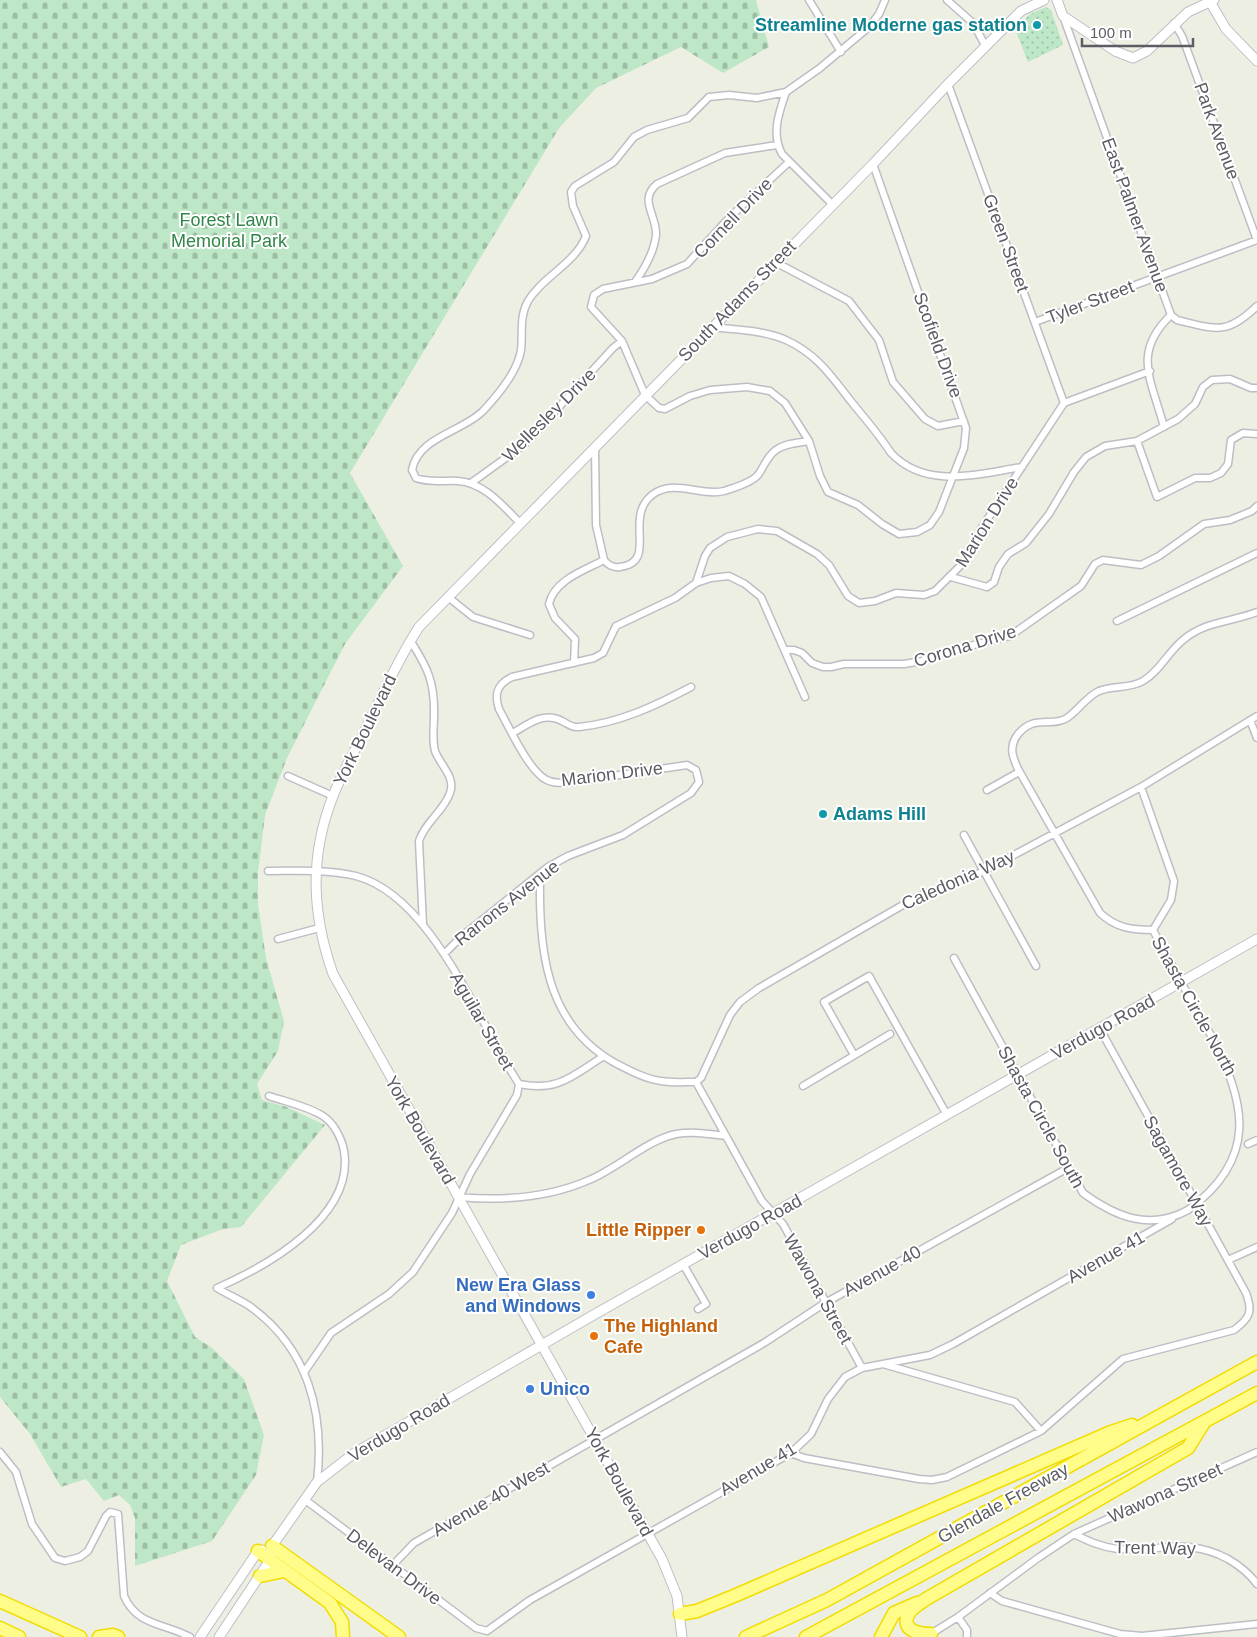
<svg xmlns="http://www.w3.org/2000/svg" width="1257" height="1637" viewBox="0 0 1257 1637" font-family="Arial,sans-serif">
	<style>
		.cemetery { fill: url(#cemetery-stones) }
		.park { fill: url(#park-dots) }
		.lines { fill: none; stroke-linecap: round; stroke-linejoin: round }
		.street-casing { stroke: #bdbec5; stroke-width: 9 }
		.secondary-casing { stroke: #bdbfc7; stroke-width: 11 }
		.highway-casing { stroke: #f1dd00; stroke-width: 15 }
		.street { stroke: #fff; stroke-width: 6 }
		.secondary { stroke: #fff; stroke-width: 9 }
		.highway { stroke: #fffc89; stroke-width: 12 }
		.culture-dot { fill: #0f9aa8; stroke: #fff; stroke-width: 2 }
		.food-dot { fill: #e8710a; stroke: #fff; stroke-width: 2 }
		.shop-dot { fill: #3f7fe0; stroke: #fff; stroke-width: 2 }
		.labels { text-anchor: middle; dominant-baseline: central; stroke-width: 4; stroke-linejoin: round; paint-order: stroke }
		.culture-label { font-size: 18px; font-weight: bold; fill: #0d838f; stroke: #fff; text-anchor: end }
		.street-label { font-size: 18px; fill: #5b5d64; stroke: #fff }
		.park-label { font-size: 18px; fill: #308648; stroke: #fff }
		.food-label { font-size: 18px; font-weight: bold; fill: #c56008; stroke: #fff; text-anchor: end }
		.shop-label { font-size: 18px; font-weight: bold; fill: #366cbe; stroke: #fff; text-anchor: end }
	</style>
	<defs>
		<pattern id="cemetery-stones" width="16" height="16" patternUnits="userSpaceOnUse" patternTransform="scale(1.25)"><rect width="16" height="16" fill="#bee7c7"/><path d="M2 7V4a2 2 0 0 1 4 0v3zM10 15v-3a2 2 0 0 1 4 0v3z" fill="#9dbea5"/></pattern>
		<pattern id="park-dots" width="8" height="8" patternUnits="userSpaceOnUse" patternTransform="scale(1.25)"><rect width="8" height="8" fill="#bee7c7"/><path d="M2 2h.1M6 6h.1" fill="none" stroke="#9dbea5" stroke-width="1.8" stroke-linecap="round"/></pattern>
	</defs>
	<rect width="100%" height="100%" fill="#eeefe3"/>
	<!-- cemetery -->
	<path class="cemetery" d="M0 0H756L769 47 723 73 681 47 596 88 559 128 350 473 403 566 345 644 287 758 265 815 258 873V904L266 958 284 1021 278 1051 257 1084 262 1100 287 1107 325 1125 241 1227 223 1229 181 1245 167 1281 195 1337 212 1348 244 1379 264 1435 256 1475 212 1541 135 1566V1518L130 1505 119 1495 104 1501 86 1479 61 1487 30 1434 0 1397Z"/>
	<!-- park -->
	<path class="park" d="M1046 7 1051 10 1063 45 1028 62 1015 29 1030 14Z"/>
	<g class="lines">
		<!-- street casing -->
		<g class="street-casing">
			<path id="street" d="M809 0 841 52
				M947 0 973 23 986 47
				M1063 16 1171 315
				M1174 23 1182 36 1257 240
				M948 84 1064 403
				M786 92C779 112 771 134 782 154L832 204
				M789 162 729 218 687 264 652 279 603 289 594 295 591 307 622 341 645 395 659 408 665 409 690 396 710 390 747 387 770 391 785 403 809 441 820 476 828 492 858 505 882 524 899 534 917 532 930 525 939 512 964 448 966 428 873 164
				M775 262 849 301 879 340 893 382 925 419 938 426 964 421
				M635 282C645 268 654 253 656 235 657 215 638 200 657 184L725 153 777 145
				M1171 315 1177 320C1216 329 1226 336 1257 306
				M1035 322 1257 240
				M711 327C735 330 764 330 786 340 819 355 833 379 854 405 867 421 880 436 891 453 926 490 977 474 1022 467
				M1164 427C1152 381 1131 353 1171 315
				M1137 441 1157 497 1195 478H1210L1221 473 1228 464 1231 440 1243 433 1257 434
				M471 483 525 444 613 348 622 341
				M520 523C503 506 485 483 458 481 444 480 429 483 416 478L412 470C418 437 462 432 483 411 498 395 518 371 521 350 523 333 519 317 528 301 543 276 575 264 586 236L573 206 571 192 575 186 614 162 634 137 647 130 688 118 709 97 729 95 757 98 786 92 820 68 869 27 879 14 885 0
				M604 560C608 565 613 568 620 567 659 562 623 518 652 495 674 478 701 497 724 491 734 488 751 483 758 475 764 467 767 456 776 450 785 443 798 443 809 441
				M951 577 987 587 994 582 999 567 1008 554 1026 543 1049 514 1074 472 1086 457 1105 446 1137 441 1178 419 1195 404 1203 387 1212 380 1230 379 1251 388H1257
				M696 583 705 556 710 548 727 537 758 529 777 531 817 554 829 565 848 596 859 603 875 601 896 593 924 595 935 591 965 561 981 529 1064 403 1150 371
				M448 597 473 617 530 635
				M1117 621 1257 553
				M410 640C428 668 435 683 434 716 434 727 432 740 435 751 440 765 456 777 450 793 444 811 425 822 419 841L423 925
				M786 650H794L802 653 812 663 823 667H831L844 664H904L922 661 941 653 1010 636 1081 586 1095 564 1103 560 1141 565 1159 556 1204 524 1230 520 1252 511 1257 506
				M574 663 575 639 555 618 549 604C554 580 585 570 604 560L596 525 595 447
				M1250 720 1257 738
				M513 733C528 724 544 711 562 721 568 724 572 728 579 727 619 723 655 706 691 687
				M288 776 333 796
				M1141 787 1174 881 1171 900 1153 930
				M987 790 1019 772
				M964 835 1036 966
				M268 871C297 871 328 869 356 876 432 896 478 1022 519 1084 558 1092 572 1076 604 1056
				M540 874C539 948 544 1023 615 1063 629 1070 645 1079 661 1081 672 1083 685 1082 696 1082L762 1201 783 1224 862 1368
				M1153 930C1132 930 1116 928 1100 913L1018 769C1013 758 1009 748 1016 737 1032 713 1051 728 1067 718 1079 710 1086 697 1099 691 1114 685 1130 689 1143 681 1160 671 1168 652 1183 640 1205 621 1232 622 1257 612
				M278 939 319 928
				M444 954 462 936 548 867 568 856 623 835 691 793 699 782 696 770 687 765 572 782C563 783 553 784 545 779 528 769 509 727 499 709 494 694 497 684 512 677L594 658 603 653 616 626 675 598 696 583 711 578 729 576 745 584 761 597 805 697
				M954 958 1083 1193C1116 1217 1150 1231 1188 1210 1257 1160 1249 1104 1208 1030 1189 997 1171 964 1153 930
				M854 1055 824 1002 869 976 947 1115
				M696 1082 701 1078 730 1015 740 1002 759 988 915 898 982 872 1141 787 1257 716
				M803 1086 890 1034
				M269 1096C287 1102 307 1106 323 1116 334 1123 342 1139 344 1151 355 1217 267 1266 217 1288 227 1294 238 1299 248 1305 308 1347 325 1412 317 1482
				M1248 1144 1257 1140
				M459 1197C503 1201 548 1198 589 1180 618 1168 647 1140 676 1134 693 1131 709 1134 726 1136
				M1228 1260 1257 1247
				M683 1264 706 1304 698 1309
				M883 1364 1015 1402 1041 1431
				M305 1371 331 1333 389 1294 413 1272 452 1213 470 1174 517 1095 519 1084
				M0 1452 16 1472 32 1524 55 1558 65 1561 80 1557 88 1551 106 1516 110 1512 118 1514 124 1596C137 1626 164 1623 190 1637
				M791 1453 804 1458 919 1479 932 1480 947 1477 1041 1431 1123 1359 1234 1330C1250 1318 1253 1312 1246 1293L1100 1029
				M304 1499 476 1628 487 1631 530 1600 791 1453 811 1434 828 1399 845 1377 862 1368 930 1355 953 1344 1172 1219
				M1074 1534C1088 1541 1101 1547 1118 1549 1160 1552 1187 1537 1228 1559 1240 1566 1249 1573 1257 1584
				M392 1566 414 1543 764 1343 825 1303 1068 1168
				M990 1593 1002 1601 1120 1634 1142 1636 1257 1624
				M958 1617 967 1630V1637
				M929 1635 958 1617 1038 1558 1074 1534 1257 1452"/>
		</g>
		<!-- secondary casing -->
		<g class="secondary-casing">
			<path id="secondary" d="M1057 0 1063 16 1115 51 1133 58 1147 51 1188 12 1214 0
				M1209 0 1226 29 1257 61
				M200 1637 258 1551 262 1550
				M219 1637 270 1560 272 1546 317 1482 353 1454 597 1313 1257 939
				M682 1637 677 1596 662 1559 333 974C312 914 309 857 333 796 342 773 355 751 366 728 383 694 398 659 419 627L873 164 948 84 1021 11 1044 0"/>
		</g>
		<!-- highway casing -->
		<g class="highway-casing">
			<path id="highway" d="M272 1546 399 1637
				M258 1551 330 1603 342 1622 343 1637
				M260 1576 284 1571
				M0 1601 80 1637
				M680 1614 697 1611 734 1596 1111 1432 1132 1425
				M0 1628 19 1637
				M931 1634C920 1634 901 1631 908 1615 910 1609 921 1603 926 1599L1188 1448 1203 1424
				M99 1637 113 1635 118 1637
				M746 1637 827 1600 1257 1362
				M806 1637 1257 1393
				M881 1637 894 1613 917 1603"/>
		</g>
		<!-- street -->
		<use href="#street" class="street"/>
		<!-- secondary -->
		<use href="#secondary" class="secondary"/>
		<!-- highway -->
		<use href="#highway" class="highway"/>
	</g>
	<!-- markers -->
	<g class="culture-dot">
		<circle cx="1037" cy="25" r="5"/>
		<circle cx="823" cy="814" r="5"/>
	</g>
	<g class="food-dot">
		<circle cx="701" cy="1230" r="5"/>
		<circle cx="594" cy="1336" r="5"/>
	</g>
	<g class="shop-dot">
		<circle cx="591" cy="1295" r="5"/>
		<circle cx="530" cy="1389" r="5"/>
	</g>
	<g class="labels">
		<!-- culture labels -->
		<g class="culture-label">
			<text x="1027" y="25">Streamline Moderne gas station</text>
			<text x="833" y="814" text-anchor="start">Adams Hill</text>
		</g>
		<!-- street labels -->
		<g class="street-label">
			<text transform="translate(1217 131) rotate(70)">Park Avenue</text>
			<text transform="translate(1135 215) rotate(70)">East Palmer Avenue</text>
			<text transform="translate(733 218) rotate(-46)">Cornell Drive</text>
			<text transform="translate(1006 243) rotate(70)">Green Street</text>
			<text transform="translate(737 301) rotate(-46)">South Adams Street</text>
			<text transform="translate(1090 302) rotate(-21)">Tyler Street</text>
			<text transform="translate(938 345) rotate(70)">Scofield Drive</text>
			<text transform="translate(549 415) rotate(-45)">Wellesley Drive</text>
			<text transform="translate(987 522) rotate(-58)">Marion Drive</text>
			<text transform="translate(965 646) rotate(-17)">Corona Drive</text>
			<text transform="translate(365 730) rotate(-64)">York Boulevard</text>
			<text transform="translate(612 774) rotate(-7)">Marion Drive</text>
			<text transform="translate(958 880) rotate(-24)">Caledonia Way</text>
			<text transform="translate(507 903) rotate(-38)">Ranons Avenue</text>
			<text transform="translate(1194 1006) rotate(61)">Shasta Circle North</text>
			<text transform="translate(482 1021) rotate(60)">Aguilar Street</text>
			<text transform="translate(1103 1027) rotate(-29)">Verdugo Road</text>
			<text transform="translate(1041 1117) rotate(61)">Shasta Circle South</text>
			<text transform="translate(420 1130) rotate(60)">York Boulevard</text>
			<text transform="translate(1178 1171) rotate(61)">Sagamore Way</text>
			<text transform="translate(750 1227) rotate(-29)">Verdugo Road</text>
			<text transform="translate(1106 1257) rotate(-30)">Avenue 41</text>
			<text transform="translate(882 1271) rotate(-29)">Avenue 40</text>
			<text transform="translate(818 1289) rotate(61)">Wawona Street</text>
			<text transform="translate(399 1428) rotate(-31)">Verdugo Road</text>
			<text transform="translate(758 1469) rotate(-31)">Avenue 41</text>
			<text transform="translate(619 1482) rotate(61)">York Boulevard</text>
			<text transform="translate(1165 1493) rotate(-24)">Wawona Street</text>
			<text transform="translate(491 1499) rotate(-30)">Avenue 40 West</text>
			<text transform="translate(1003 1503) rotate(-29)">Glendale Freeway</text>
			<text transform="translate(1155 1548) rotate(1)">Trent Way</text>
			<text transform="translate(394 1567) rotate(37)">Delevan Drive</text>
		</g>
		<!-- park labels -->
		<g class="park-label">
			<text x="229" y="220">Forest Lawn<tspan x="229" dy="21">Memorial Park</tspan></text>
		</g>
		<!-- food labels -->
		<g class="food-label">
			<text x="691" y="1230">Little Ripper</text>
			<text x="604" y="1326" text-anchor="start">The Highland<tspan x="604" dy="21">Cafe</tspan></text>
		</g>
		<!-- shop labels -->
		<g class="shop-label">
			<text x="581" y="1285">New Era Glass<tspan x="581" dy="21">and Windows</tspan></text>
			<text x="540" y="1389" text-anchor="start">Unico</text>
		</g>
	</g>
	<!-- scale -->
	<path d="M1082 38v8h111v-8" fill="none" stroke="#5b5d64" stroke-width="2.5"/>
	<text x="1090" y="38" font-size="15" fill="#5b5d64" stroke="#ffffff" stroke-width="4" paint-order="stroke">100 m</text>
</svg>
